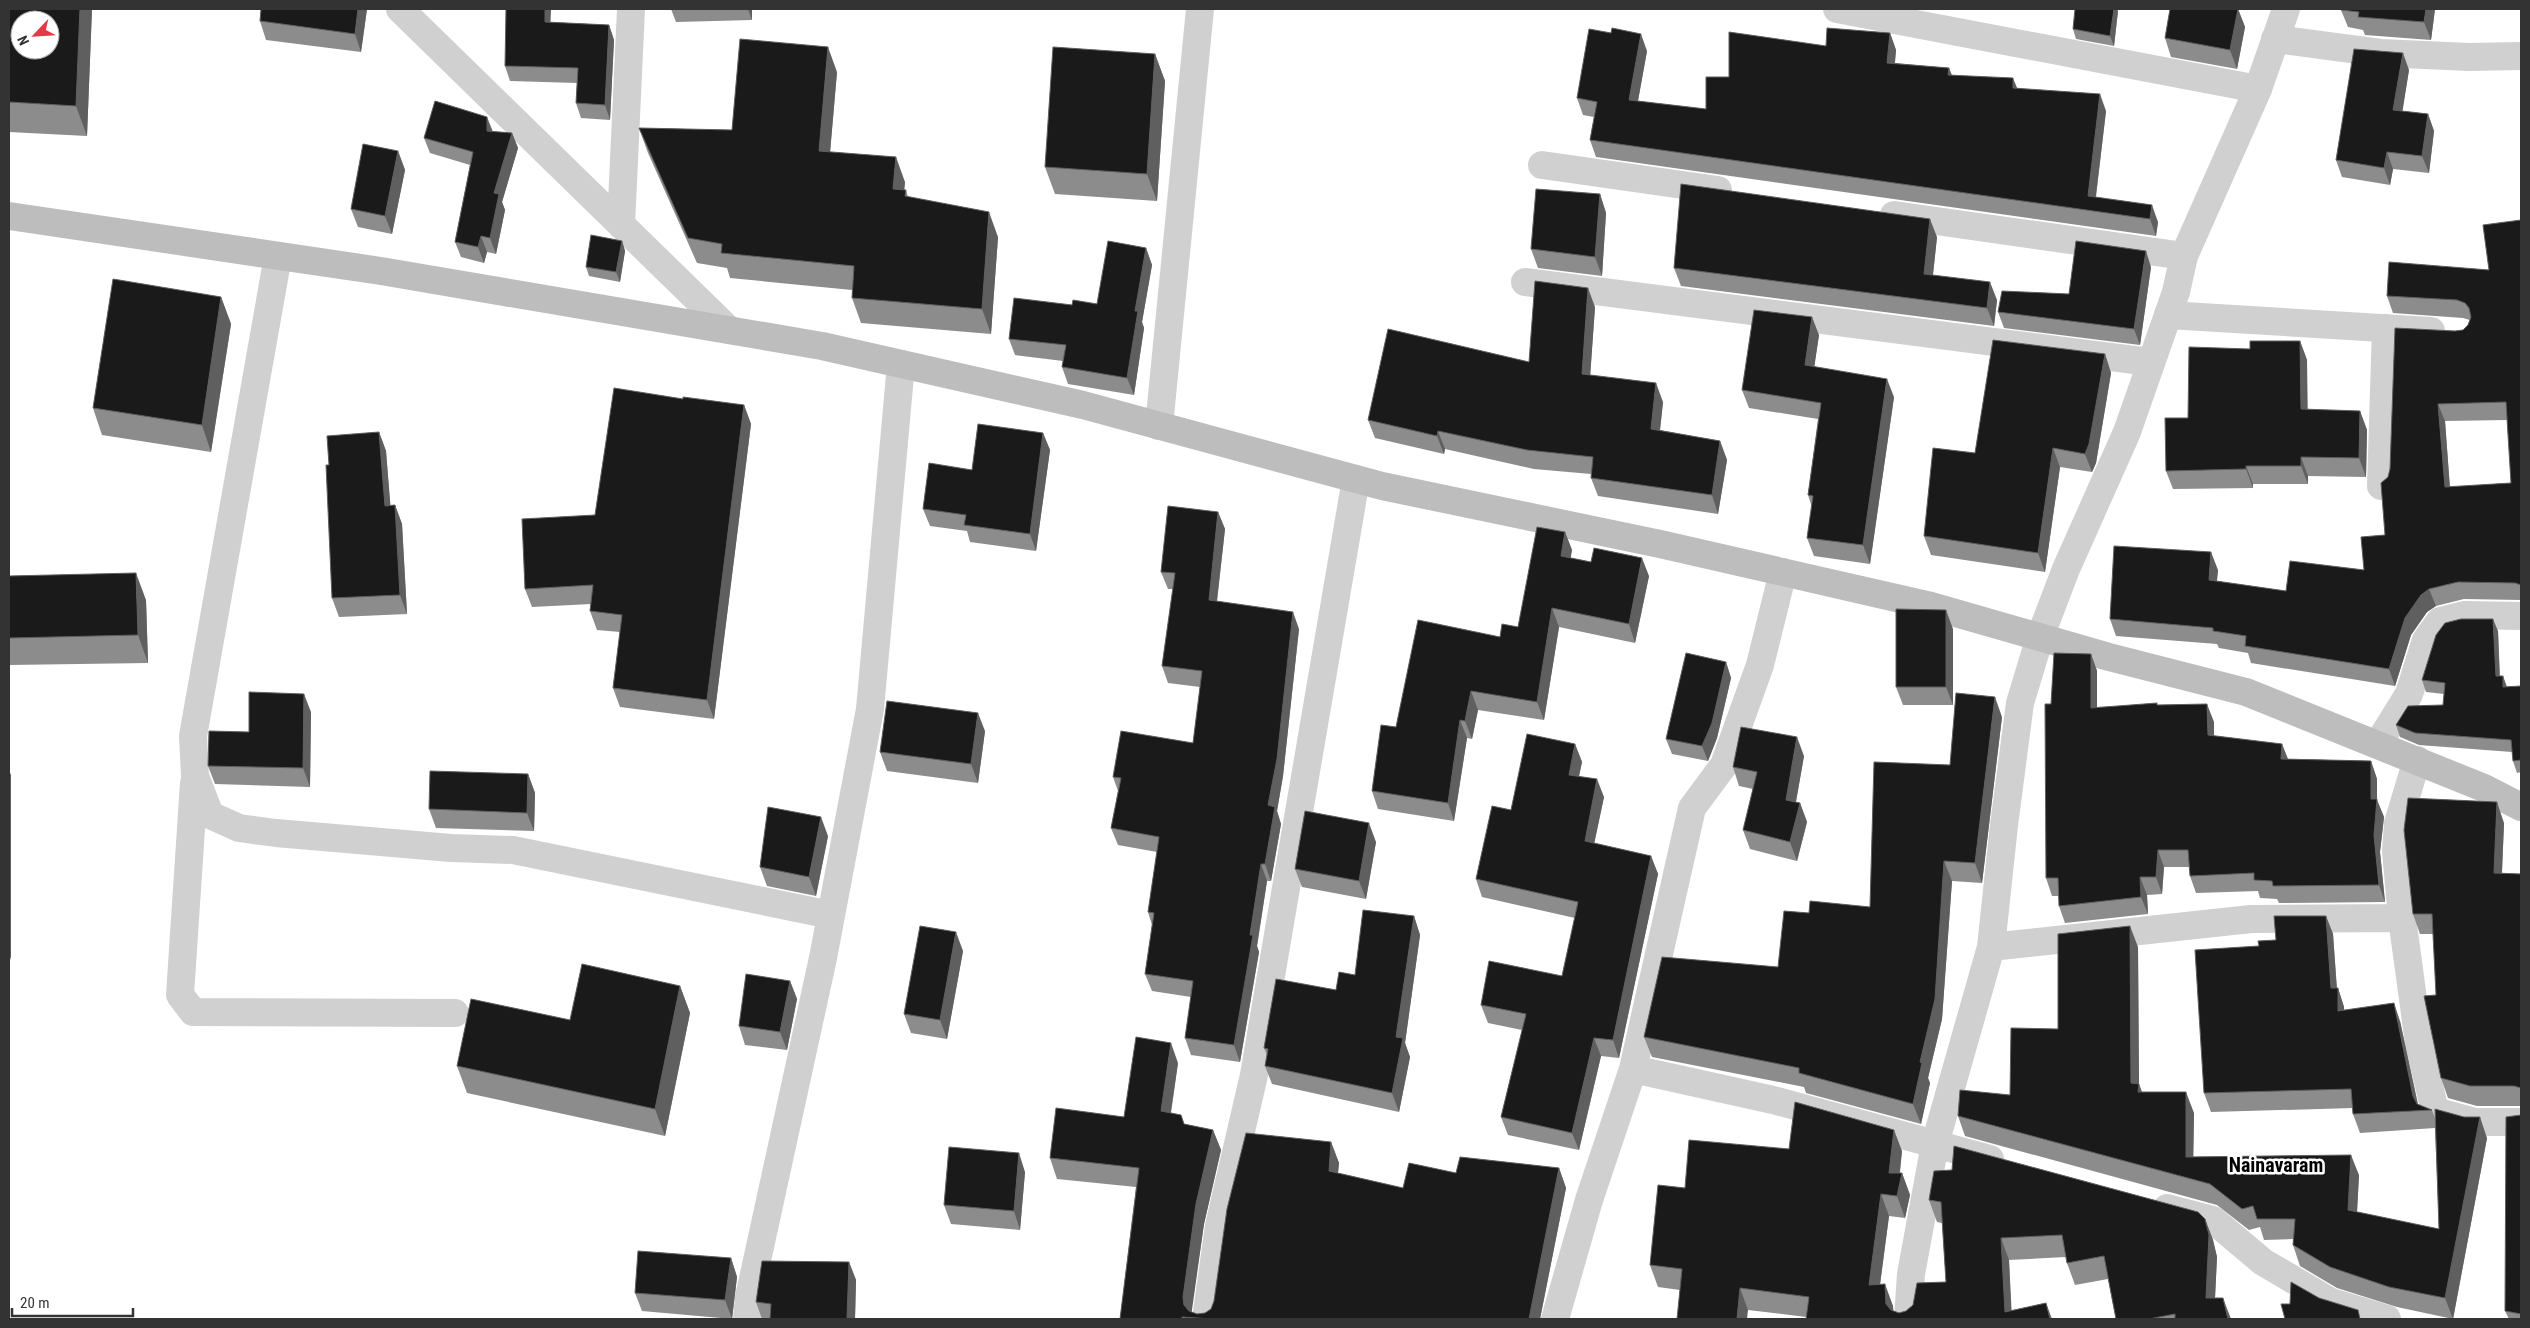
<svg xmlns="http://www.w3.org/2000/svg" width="2530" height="1328" viewBox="0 0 2530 1328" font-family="'Roboto Condensed',sans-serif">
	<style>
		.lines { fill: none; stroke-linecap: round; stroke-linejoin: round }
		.minor { stroke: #d0d0d0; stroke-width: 28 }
		.tertiary { stroke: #d0d0d0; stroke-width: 28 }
		.secondary { stroke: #bdbdbd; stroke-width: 28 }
		.wall { fill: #8c8c8c; fill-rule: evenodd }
		.shaded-wall { fill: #5f5f5f }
		.building { fill: #1a1a1a; stroke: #5f5f5f; fill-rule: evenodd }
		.labels { text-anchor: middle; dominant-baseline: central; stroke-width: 5; stroke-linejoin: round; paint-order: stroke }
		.quarter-label { font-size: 20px; font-weight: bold; fill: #000; stroke: #fff }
	</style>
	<rect width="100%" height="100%" fill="#fff"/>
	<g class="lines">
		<!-- minor -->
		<path class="minor" d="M400 9 729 330
			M1837 9 2258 89
			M2275 39 2381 53 2469 57 2521 56
			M1542 165 1718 190
			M1894 215 2184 256
			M621 225 631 9
			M278 256 193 736 195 776 210 815 239 828 276 833 451 848 513 850 831 915
			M1525 282 2150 362
			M2168 315 2431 331
			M1159 426 1200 9
			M2381 486 2386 328
			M2378 744 2409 694 2426 640 2440 621 2464 615 2521 616
			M194 783 180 995 193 1012 455 1013
			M2402 918 2419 1043 2435 1111 2475 1122H2521
			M1991 947 2251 919 2402 918 2396 851 2398 823 2417 760
			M1633 1069 1773 1100 1990 1159
			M2167 1208 2213 1220 2263 1262 2331 1302 2387 1319
			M747 1319 749 1297 823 958 870 709 901 364
			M1206 1319 1219 1226 1254 1075 1356 479
			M1555 1319 1589 1200 1633 1069 1692 808 1724 765 1760 665 1783 572
			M1908 1319 1911 1274 1935 1144 1991 947 2004 825 2020 703 2040 637"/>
		<!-- tertiary -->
		<path class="tertiary" d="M2040 637 2066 569 2127 432 2176 292 2184 256 2258 89 2286 9"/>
		<!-- secondary -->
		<path class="secondary" d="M9 216 381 271 822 346 1083 405 1382 486 1660 544 1931 606 2109 657 2246 692 2484 788 2521 807"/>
	</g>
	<!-- wall -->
	<path class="wall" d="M9 9H92L87 136 9 132Z
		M367 9 361 52 266 40 260 21Z
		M671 9H752V20L676 22Z
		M2238 9 2245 27 2237 69 2171 57 2165 38Z
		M2435 9 2431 40 2365 35 2363 30 2348 27 2341 10Z
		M2118 11 2114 46 2076 39 2073 29Z
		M551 22 609 25 614 40 610 120 581 118 576 103 577 83 510 81 505 66Z
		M1611 33 1647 51 1638 101 1706 109 1729 77 1826 46 1890 33 1896 50 1895 63 1949 68 1952 75 2017 88 2106 111 2096 197 2158 222 2156 236 1596 157 1590 140 1594 117 1583 115 1577 98Z
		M1155 54 1165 81 1157 201 1055 194 1045 167Z
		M2409 70 2402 111 2428 114 2434 131 2429 173 2393 169 2390 185 2342 177 2336 160Z
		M837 72 830 152 905 182 904 190H906L908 197 998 237 991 334 861 323 852 298V290L730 278 727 268 697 263 648 153 639 128 732 130Z
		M493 132 512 133 518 148 502 202 505 210 496 254 487 252 484 263 461 257 455 242 470 165 430 153 424 138Z
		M398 151 405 170 392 234 358 227 351 209Z
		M1600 194 1606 213 1602 276 1538 268 1531 249Z
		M2521 220V600L2464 599 2436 606 2427 612 2411 635 2395 686 2251 663 2248 653 2219 648 2217 644 2116 636 2110 619 2218 570 2217 581 2286 591 2364 570 2385 535 2388 477 2455 331 2463 330 2468 325 2470 320 2463 318 2393 313 2387 296 2489 270ZM2507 420 2511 483 2450 487 2445 421Z
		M1937 237 1933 275 1997 300 1994 326 1681 286 1674 268Z
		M622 241 625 251 620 282 589 276 586 267Z
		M1146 248 1152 265 1142 322 1144 328 1134 395 1068 384 1062 367 1063 361 1015 355 1009 339 1072 305 1097 304Z
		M2151 267 2140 345 2004 328 1998 312 2069 294Z
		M221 297 231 324 211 452 102 435 93 408Z
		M1595 307 1590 375 1663 402 1660 430 1720 441 1727 460 1718 514 1598 496 1591 478V474L1534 469 1445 449 1444 454 1375 438 1368 420 1529 362Z
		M1819 335 1814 366 1894 397 1870 564 1814 556 1807 538 1812 507 1808 495 1818 419 1749 408 1742 390Z
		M2300 341 2307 360V410L2360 411 2367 430 2366 477 2308 476V484H2253V488L2173 489 2166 471 2188 418 2250 349Z
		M2105 354 2111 373 2096 463 2092 472 2060 467 2045 572 1931 555 1924 536 1975 453Z
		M683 399 744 405 751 424 714 719 620 707 613 688 620 632 597 630 590 611 591 604 532 607 525 589 595 515Z
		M379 432 386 451 390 505H395L402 524 407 614 339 617 332 598 329 465Z
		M1043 433 1050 450 1036 551 970 542 967 531 930 526 923 509 972 470Z
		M1218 512 1225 529 1217 602 1299 629 1283 776 1277 811 1281 824 1271 881H1267L1257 946 1259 952 1240 1062 1191 1055 1185 1038 1191 997 1152 991 1145 974 1152 925 1148 912 1157 852 1118 845 1111 828 1118 791 1113 777 1193 743 1200 687 1168 683 1162 666 1173 589H1168L1161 572Z
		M1565 532 1572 550 1570 558 1649 576 1635 643 1559 627 1544 720 1478 710 1472 739 1467 738 1454 821 1378 809 1372 791 1396 727 1518 627Z
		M9 576 146 600 148 663 9 665Z
		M1953 629V705H1903L1896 687Z
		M2498 631 2500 676H2503L2507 687 2521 686V772L2517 773 2513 761 2512 752 2419 745 2400 737 2396 725 2443 705 2444 694 2426 692 2422 680Z
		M2091 654 2097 671V707L2158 705 2214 722V736L2282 744 2288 759 2371 761 2377 779V800L2384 817 2380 852 2385 902 2279 903 2277 899 2260 898 2258 891 2196 893 2190 876V867H2164L2162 894 2147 895 2148 914 2065 923 2059 906V896H2052L2046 878Z
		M1726 662 1731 678 1717 738 1708 761 1672 754 1666 739Z
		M311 712 310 787 215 784 208 766Z
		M2002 717 1982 883 1952 881 1942 1019 1928 1078 1930 1083 1921 1124 1806 1093 1804 1087 1652 1057 1644 1037 1778 967 1809 913 1870 907 1950 765Z
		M985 731 978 783 887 771 880 752Z
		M1575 744 1582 762 1579 777 1604 797 1594 843 1651 856 1658 874 1619 1058 1601 1056 1579 1150 1508 1135 1501 1117 1522 1030 1488 1023 1481 1005 1562 976 1575 918 1482 897 1476 879Z
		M1804 756 1796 802 1800 803 1807 822 1797 861 1750 849 1743 830 1753 789 1739 786 1733 767Z
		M528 774 535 793 534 831 436 828 429 809Z
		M2504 823 2502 873 2521 874V1106H2477L2448 1098 2441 1078 2433 934H2420L2413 914Z
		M828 836 816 896 767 886 760 867Z
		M1376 842 1366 899 1302 887 1295 869Z
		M1414 916 1420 935 1405 1043 1410 1057 1399 1112 1272 1084 1265 1066 1267 1055 1264 1048 1355 975Z
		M2326 916 2333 934 2337 988H2338L2344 1007V1010L2400 1021 2418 1104 2432 1110 2435 1118 2487 1138 2453 1319 2397 1307 2337 1288 2300 1266 2293 1245V1239L2264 1240 2260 1227 2249 1230 2217 1205 1965 1136 1958 1116 2010 1095 2058 1029 2138 947 2139 1084 2142 1092 2194 1113 2193 1157 2359 1175 2357 1212 2439 1229 2435 1128 2360 1133 2353 1114V1108L2211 1112 2204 1093 2259 946 2276 940Z
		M963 951 947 1039 911 1033 904 1014Z
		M790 981 797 999 787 1050 745 1045 739 1026Z
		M680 986 690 1013 665 1136 467 1093 457 1066 570 1020Z
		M1178 1063 1171 1113 1184 1124 1213 1130 1221 1150 1204 1224 1191 1312 1197 1314 1205 1313 1211 1309 1331 1142 1339 1163 1338 1173 1403 1188 1456 1173 1559 1168 1566 1188 1540 1319H1120L1136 1187 1057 1179 1050 1158 1124 1117Z
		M2521 1115V1319H2509L2505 1311Z
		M1789 1149 1902 1151 1900 1173H1902L1910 1195 1905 1218 1889 1216 1880 1285 1893 1306V1311L1899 1313 1906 1311 1946 1282 1942 1223 1937 1222 1929 1200 2205 1219 2213 1240 2217 1257 2215 1298 2231 1319H2116L2108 1279 2075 1285 2067 1263 2066 1257 2009 1260 2011 1310 2052 1319 1806 1317 1748 1310 1680 1290 1658 1287 1650 1265 1685 1188Z
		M1025 1172 1020 1230 951 1224 944 1205Z
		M731 1258 737 1277 732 1319 642 1311 635 1293Z
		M849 1262 856 1280 855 1319H762L756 1302Z"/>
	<!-- shaded-wall -->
	<path class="shaded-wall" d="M80 9H92L87 136 76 106Z
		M358 9H367L361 52 355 34Z
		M545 9H551L550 36 545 22Z
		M748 9H752V20Z
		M2114 9H2117L2118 11 2114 46 2110 36Z
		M2238 9 2245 27 2237 69 2230 50Z
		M2426 9H2435L2431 40 2424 22Z
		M609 25 614 40 610 120 605 105Z
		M1890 33 1896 50 1893 80 1887 63Z
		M1641 34 1647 51 1635 117 1629 100Z
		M828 47 837 72 828 176 819 151Z
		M2403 53 2409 70 2400 127 2393 110Z
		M1155 54 1165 81 1157 201 1147 174Z
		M1949 68 1955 85 1948 75Z
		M2013 78 2020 95 2013 88Z
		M2100 94 2106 111 2094 211 2088 196Z
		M2428 114 2434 131 2429 173 2422 156Z
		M487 117 493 132 487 131Z
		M512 133 518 148 502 202 505 210 496 254 490 238 494 193Z
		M398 151 405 170 392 234 385 216Z
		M2387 152 2393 169 2390 185 2384 168Z
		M896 157 905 182 902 214 893 189Z
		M1600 194 1606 213 1602 276 1595 257Z
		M2152 205 2158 222 2156 236 2150 219Z
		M989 212 998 237 991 334 982 309Z
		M1930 219 1937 237 1931 292 1924 274Z
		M481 236 487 252 484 263 478 247Z
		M622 241 625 251 620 282 616 272Z
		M1146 248 1152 265 1142 322 1144 328 1134 395 1127 378 1135 311Z
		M2146 251 2151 267 2140 345 2134 329Z
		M1990 282 1997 300 1994 326 1987 308Z
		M1588 288 1595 307 1589 393 1582 374Z
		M221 297 231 324 211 452 202 425Z
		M1812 317 1819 335 1812 383 1805 365Z
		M2300 341 2307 360 2308 428 2301 409Z
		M2105 354 2111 373 2096 463 2092 472 2085 454Z
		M1887 379 1894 397 1870 564 1863 545Z
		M1656 383 1663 402 1658 448 1651 429Z
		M2438 404 2445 421 2451 504 2445 487Z
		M744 405 751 424 714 719 707 700Z
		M2360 411 2367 430 2366 477 2359 458Z
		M1438 431 1445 449 1444 454 1437 436Z
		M379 432 386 451 392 524 385 506Z
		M1043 433 1050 450 1036 551 1030 534Z
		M1720 441 1727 460 1718 514 1712 495Z
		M2053 448 2060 467 2045 572 2038 553Z
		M2301 457 2308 476V484L2301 466Z
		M2246 466 2253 484V488L2246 469Z
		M395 505 402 524 407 614 400 595Z
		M1218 512 1225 529 1215 617 1209 600Z
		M1565 532 1572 550 1568 574 1561 556Z
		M2211 552 2218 570 2215 597 2209 580Z
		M1642 558 1649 576 1635 643 1629 624Z
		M136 573 146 600 148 663 138 635Z
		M2429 589 2436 606 2427 612 2411 635 2395 686 2389 669 2405 618 2421 595Z
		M1552 608 1559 627 1544 720 1537 702Z
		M1946 610 1953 629V705L1946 687Z
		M1293 612 1299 629 1283 776 1277 811 1281 824 1271 881 1265 864 1268 805Z
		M2493 619 2498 631 2500 688 2496 676Z
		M2091 654 2097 671V725L2091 708Z
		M1726 662 1731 678 1717 738 1708 761 1702 746Z
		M2503 676 2507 688 2503 687Z
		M1471 691 1478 710 1472 739 1465 721Z
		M304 694 311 712 310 787 303 768Z
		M1995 697 2002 717 1982 883 1975 863Z
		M2207 704 2214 722V752L2208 735Z
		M978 713 985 731 978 783 971 764Z
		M1460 720 1467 738 1454 821 1448 803Z
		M1797 737 1804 756 1793 818 1786 800Z
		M1575 744 1582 762 1575 793 1569 775Z
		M2282 744 2289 762 2281 759Z
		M2371 761 2377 779V800L2384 817 2380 852 2385 902 2379 885 2371 799Z
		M9 770 11 775V960L9 954Z
		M528 774 535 793 534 831 527 813Z
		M1597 779 1604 797 1591 859 1585 841Z
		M2497 802 2504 823 2501 893 2494 873Z
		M1800 803 1807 822 1797 861 1790 842Z
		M821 817 828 836 816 896 809 877Z
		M1369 823 1376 842 1366 899 1359 881Z
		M2158 850 2164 867 2162 894 2156 877Z
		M1651 856 1658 874 1619 1058 1613 1040Z
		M1944 861 1952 881 1942 1019 1928 1078 1930 1083 1921 1124 1913 1104 1920 1062Z
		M1261 864 1267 881 1257 946 1259 952 1240 1062 1234 1045Z
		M2140 877 2147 895 2148 914 2141 897Z
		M1414 916 1420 935 1405 1043 1410 1057 1399 1112 1392 1093 1396 1037Z
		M2326 916 2333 934 2338 1007V988L2344 1007 2345 1029 2331 988Z
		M2130 926 2138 947 2139 1084 2146 1104 2131 1083Z
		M956 932 963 951 947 1039 940 1020Z
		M790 981 797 999 787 1050 780 1032Z
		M680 986 690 1013 665 1136 655 1109Z
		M2394 1003 2400 1021 2419 1110 2413 1096Z
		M1594 1038 1601 1056 1579 1150 1572 1133Z
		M1171 1043 1178 1063 1168 1131 1161 1111Z
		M2186 1092 2194 1113 2193 1178 2186 1157Z
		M2480 1117 2487 1138 2453 1319 2445 1298Z
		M1213 1130 1221 1150 1204 1224 1191 1317 1184 1305 1183 1297 1196 1204Z
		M1894 1130 1902 1151 1897 1195 1889 1173Z
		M1331 1142 1339 1163 1336 1191 1329 1171Z
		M1019 1153 1025 1172 1020 1230 1014 1211Z
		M2351 1155 2359 1175 2356 1230 2348 1210Z
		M1559 1168 1566 1188 1540 1319H1529Z
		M1902 1173 1910 1195 1905 1218 1897 1196Z
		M1881 1194 1889 1216 1877 1307 1869 1285Z
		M2205 1219 2213 1240 2217 1257 2214 1319 2206 1298Z
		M2001 1238 2009 1260 2012 1319 2005 1312Z
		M731 1258 737 1277 732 1319 725 1300Z
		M849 1262 856 1280 855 1319H847Z
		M1885 1284 1893 1306 1894 1319 1886 1304Z
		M1740 1288 1748 1310 1747 1319H1737Z
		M2223 1298 2231 1319H2228Z
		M2046 1303 2052 1319H2050Z"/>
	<!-- building -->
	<path class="building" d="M9 9H80L76 106 9 102ZM20 20H50V50H20Z
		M261 9H358L355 34 260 21Z
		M506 9H545V22L609 25 605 105 576 103 578 68 505 66Z
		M2075 9H2114L2110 36 2073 29Z
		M2170 9H2238L2230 50 2165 38Z
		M2342 9H2426L2424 22 2358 17 2359 12 2341 10Z
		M1612 28 1641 34 1629 100 1706 109V77H1729V32L1826 46 1827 28 1890 33 1887 63 1949 68 1948 75 2013 78V88L2100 94 2088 196 2152 205 2150 219 1590 140 1597 102 1577 98 1589 29 1611 33Z
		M740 39 828 47 819 151 896 157 893 189 906 190 905 196 989 212 982 309 852 298 854 266 721 253 722 244 688 238 639 128 732 130Z
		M1053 47 1155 54 1147 174 1045 167Z
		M2354 49 2403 53 2393 110 2428 114 2422 156 2387 152 2384 168 2336 160Z
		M435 101 487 117V131L512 133 494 193 499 194 490 238 481 236 478 247 455 242 473 152 424 138Z
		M363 144 398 151 385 216 351 209Z
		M1681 184 1930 219 1924 274 1990 282 1987 308 1674 268Z
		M1536 189 1600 194 1595 257 1531 249Z
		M2521 220V585L2515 583 2458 582 2429 589 2421 595 2405 618 2389 669 2245 646 2246 636 2213 631V628L2110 619 2114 546 2211 552 2209 580 2286 591 2290 561 2364 570 2361 537 2385 535 2381 483 2388 477 2390 469 2395 328 2455 331 2463 330 2468 325 2471 317 2469 308 2465 303 2457 300 2387 296 2389 262 2489 270 2483 225ZM2506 402 2511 483 2445 487 2438 404Z
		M591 235 622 241 616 272 586 267Z
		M1108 241 1146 248 1135 311H1138L1127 378 1062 367 1066 345 1009 339 1014 298 1072 305 1073 300 1097 304Z
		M2076 241 2146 251 2134 329 1998 312 2002 291 2069 294Z
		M113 279 221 297 202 425 93 408Z
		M1535 281 1588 288 1582 374 1656 383 1651 429 1720 441 1712 495 1591 478 1593 457 1527 450 1438 431 1437 436 1368 420 1388 329 1529 362Z
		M1754 310 1812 317 1805 365 1887 379 1863 545 1807 538 1813 496 1808 495 1821 403 1742 390Z
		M1993 340 2105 354 2089 444 2085 454 2053 448 2038 553 1924 536 1933 448 1975 453Z
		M2250 341H2300L2301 409 2360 411 2359 458 2301 457V466H2246V469L2166 471 2165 418H2188L2189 347 2250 349Z
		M614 388 683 399V397L744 405 707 700 613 688 622 615 590 611 593 585 525 589 522 519 595 515Z
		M978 424 1043 433 1030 534 964 525 966 515 923 509 929 463 972 470Z
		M379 432 385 506 395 505 400 595 332 598 326 465H329L327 436Z
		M1168 506 1218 512 1209 600 1293 612 1277 759 1268 805 1275 807 1265 864H1261L1250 935H1253L1234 1045 1185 1038 1193 981 1145 974 1154 913 1148 912 1159 837 1111 828 1121 778 1113 777 1121 731 1193 743 1202 671 1162 666 1175 573 1161 572Z
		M1537 527 1565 532 1561 556 1591 562 1594 548 1642 558 1629 624 1552 608 1537 702 1471 691 1465 721 1460 720 1448 803 1372 791 1381 725 1396 727 1418 620 1500 637 1502 624 1518 627Z
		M136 573 138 635 9 638V576Z
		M1896 609 1946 610V687H1896Z
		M2461 619H2493L2496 676H2503V687L2521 686V760L2513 761 2511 740 2415 733 2396 725 2408 706 2443 705 2445 683 2422 680 2436 635 2445 623Z
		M1686 653 1726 662 1712 723 1702 746 1666 739Z
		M2054 653 2091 654V708L2157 703V705L2207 704 2208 735 2282 744 2281 759 2371 761V799H2377L2374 835 2379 885 2273 886 2272 881 2254 880V873L2190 876 2188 850H2158L2156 877H2140L2141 897 2059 906 2058 878H2046L2045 704H2051Z
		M249 692 304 694 303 768 208 766 209 731 249 732Z
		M1956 693 1995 697 1975 863 1944 861 1935 999 1920 1062 1922 1063 1913 1104 1799 1073V1068L1644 1037 1662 957 1778 967 1784 911 1809 913 1810 901 1870 907 1874 762 1950 765Z
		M887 701 978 713 971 764 880 752Z
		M1741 727 1797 737 1786 800 1800 803 1790 842 1743 830 1757 772 1733 767Z
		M1527 734 1575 744 1569 775 1597 779 1585 841 1651 856 1613 1040 1594 1038 1572 1133 1501 1117 1526 1014 1481 1005 1489 961 1562 976 1578 902 1476 879 1492 806 1511 810Z
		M430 771 528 774 527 813 429 809Z
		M2408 798 2497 802 2494 873 2521 874V1088L2514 1086H2470L2441 1078 2424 996 2436 995 2432 914H2413L2404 830Z
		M768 807 821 817 809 877 760 867Z
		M1305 811 1369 823 1359 881 1295 869Z
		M1363 910 1414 916 1396 1037 1403 1038 1392 1093 1265 1066 1268 1049 1264 1048 1276 979 1336 990 1339 972 1355 975Z
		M2274 916H2326L2331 988H2338V1011L2394 1003 2413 1096 2417 1104 2432 1110 2353 1114 2351 1089 2204 1093 2195 950 2259 946 2258 941 2276 940Z
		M920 926 956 932 940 1020 904 1014Z
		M2130 926 2131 1083 2139 1084 2138 1092H2186V1157L2351 1155 2348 1210 2439 1229 2435 1109 2464 1117H2480L2445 1298 2389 1287 2330 1267 2293 1245 2295 1219H2257L2253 1206 2242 1209 2210 1184 1958 1116 1960 1090 2010 1095 2011 1028 2058 1029V934Z
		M582 964 680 986 655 1109 457 1066 471 999 570 1020Z
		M746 974 790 981 780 1032 739 1026Z
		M1136 1037 1171 1043 1161 1111 1181 1115 1184 1124 1213 1130 1196 1204 1183 1297 1184 1305 1189 1311 1197 1314 1205 1313 1211 1309 1214 1301 1227 1209 1246 1133 1331 1142 1329 1171 1403 1188 1409 1163 1456 1173 1460 1157 1559 1168 1529 1319H1212L1182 1317V1319H1120L1139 1168 1050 1158 1056 1108 1124 1117Z
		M1795 1102 1894 1130 1889 1173H1902L1897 1196 1881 1194 1869 1285 1885 1284 1886 1304 1891 1310 1899 1313 1906 1311 1913 1305 1917 1283 1946 1282 1941 1202 1929 1200 1934 1171 1952 1170 1954 1146 2198 1212 2205 1219 2209 1235 2206 1298H2223L2228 1319H2175V1314L2149 1319H2116L2104 1256 2067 1263 2062 1235 2001 1238 2005 1312 2046 1303 2050 1319H1806L1809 1297 1740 1288 1737 1319H1677L1682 1269 1650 1265 1658 1185 1685 1188 1689 1140 1789 1149Z
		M2521 1115V1314L2505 1311 2506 1117Z
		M949 1147 1019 1153 1014 1211 944 1205Z
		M638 1251 731 1258 725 1300 635 1293Z
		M762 1261 849 1262 847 1319H770L771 1304 756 1302Z
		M2291 1282 2319 1298 2358 1310 2360 1319H2285L2281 1304H2290Z"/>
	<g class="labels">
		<!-- quarter labels -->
		<g class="quarter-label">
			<text x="2276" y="1165">Nainavaram</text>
		</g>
	</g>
	<!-- border -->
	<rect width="2530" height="1328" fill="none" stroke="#333333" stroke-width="20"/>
	<!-- north arrow -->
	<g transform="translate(35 35) rotate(245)"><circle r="24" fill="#ffffff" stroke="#adadad"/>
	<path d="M0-4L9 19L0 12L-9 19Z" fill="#e63946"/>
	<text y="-8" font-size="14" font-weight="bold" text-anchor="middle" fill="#333333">N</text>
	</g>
	<!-- scale -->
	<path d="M12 1308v8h121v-8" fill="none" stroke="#333333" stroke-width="2.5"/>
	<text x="20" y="1308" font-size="15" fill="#333333" stroke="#ffffff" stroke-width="4" paint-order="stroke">20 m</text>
</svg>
